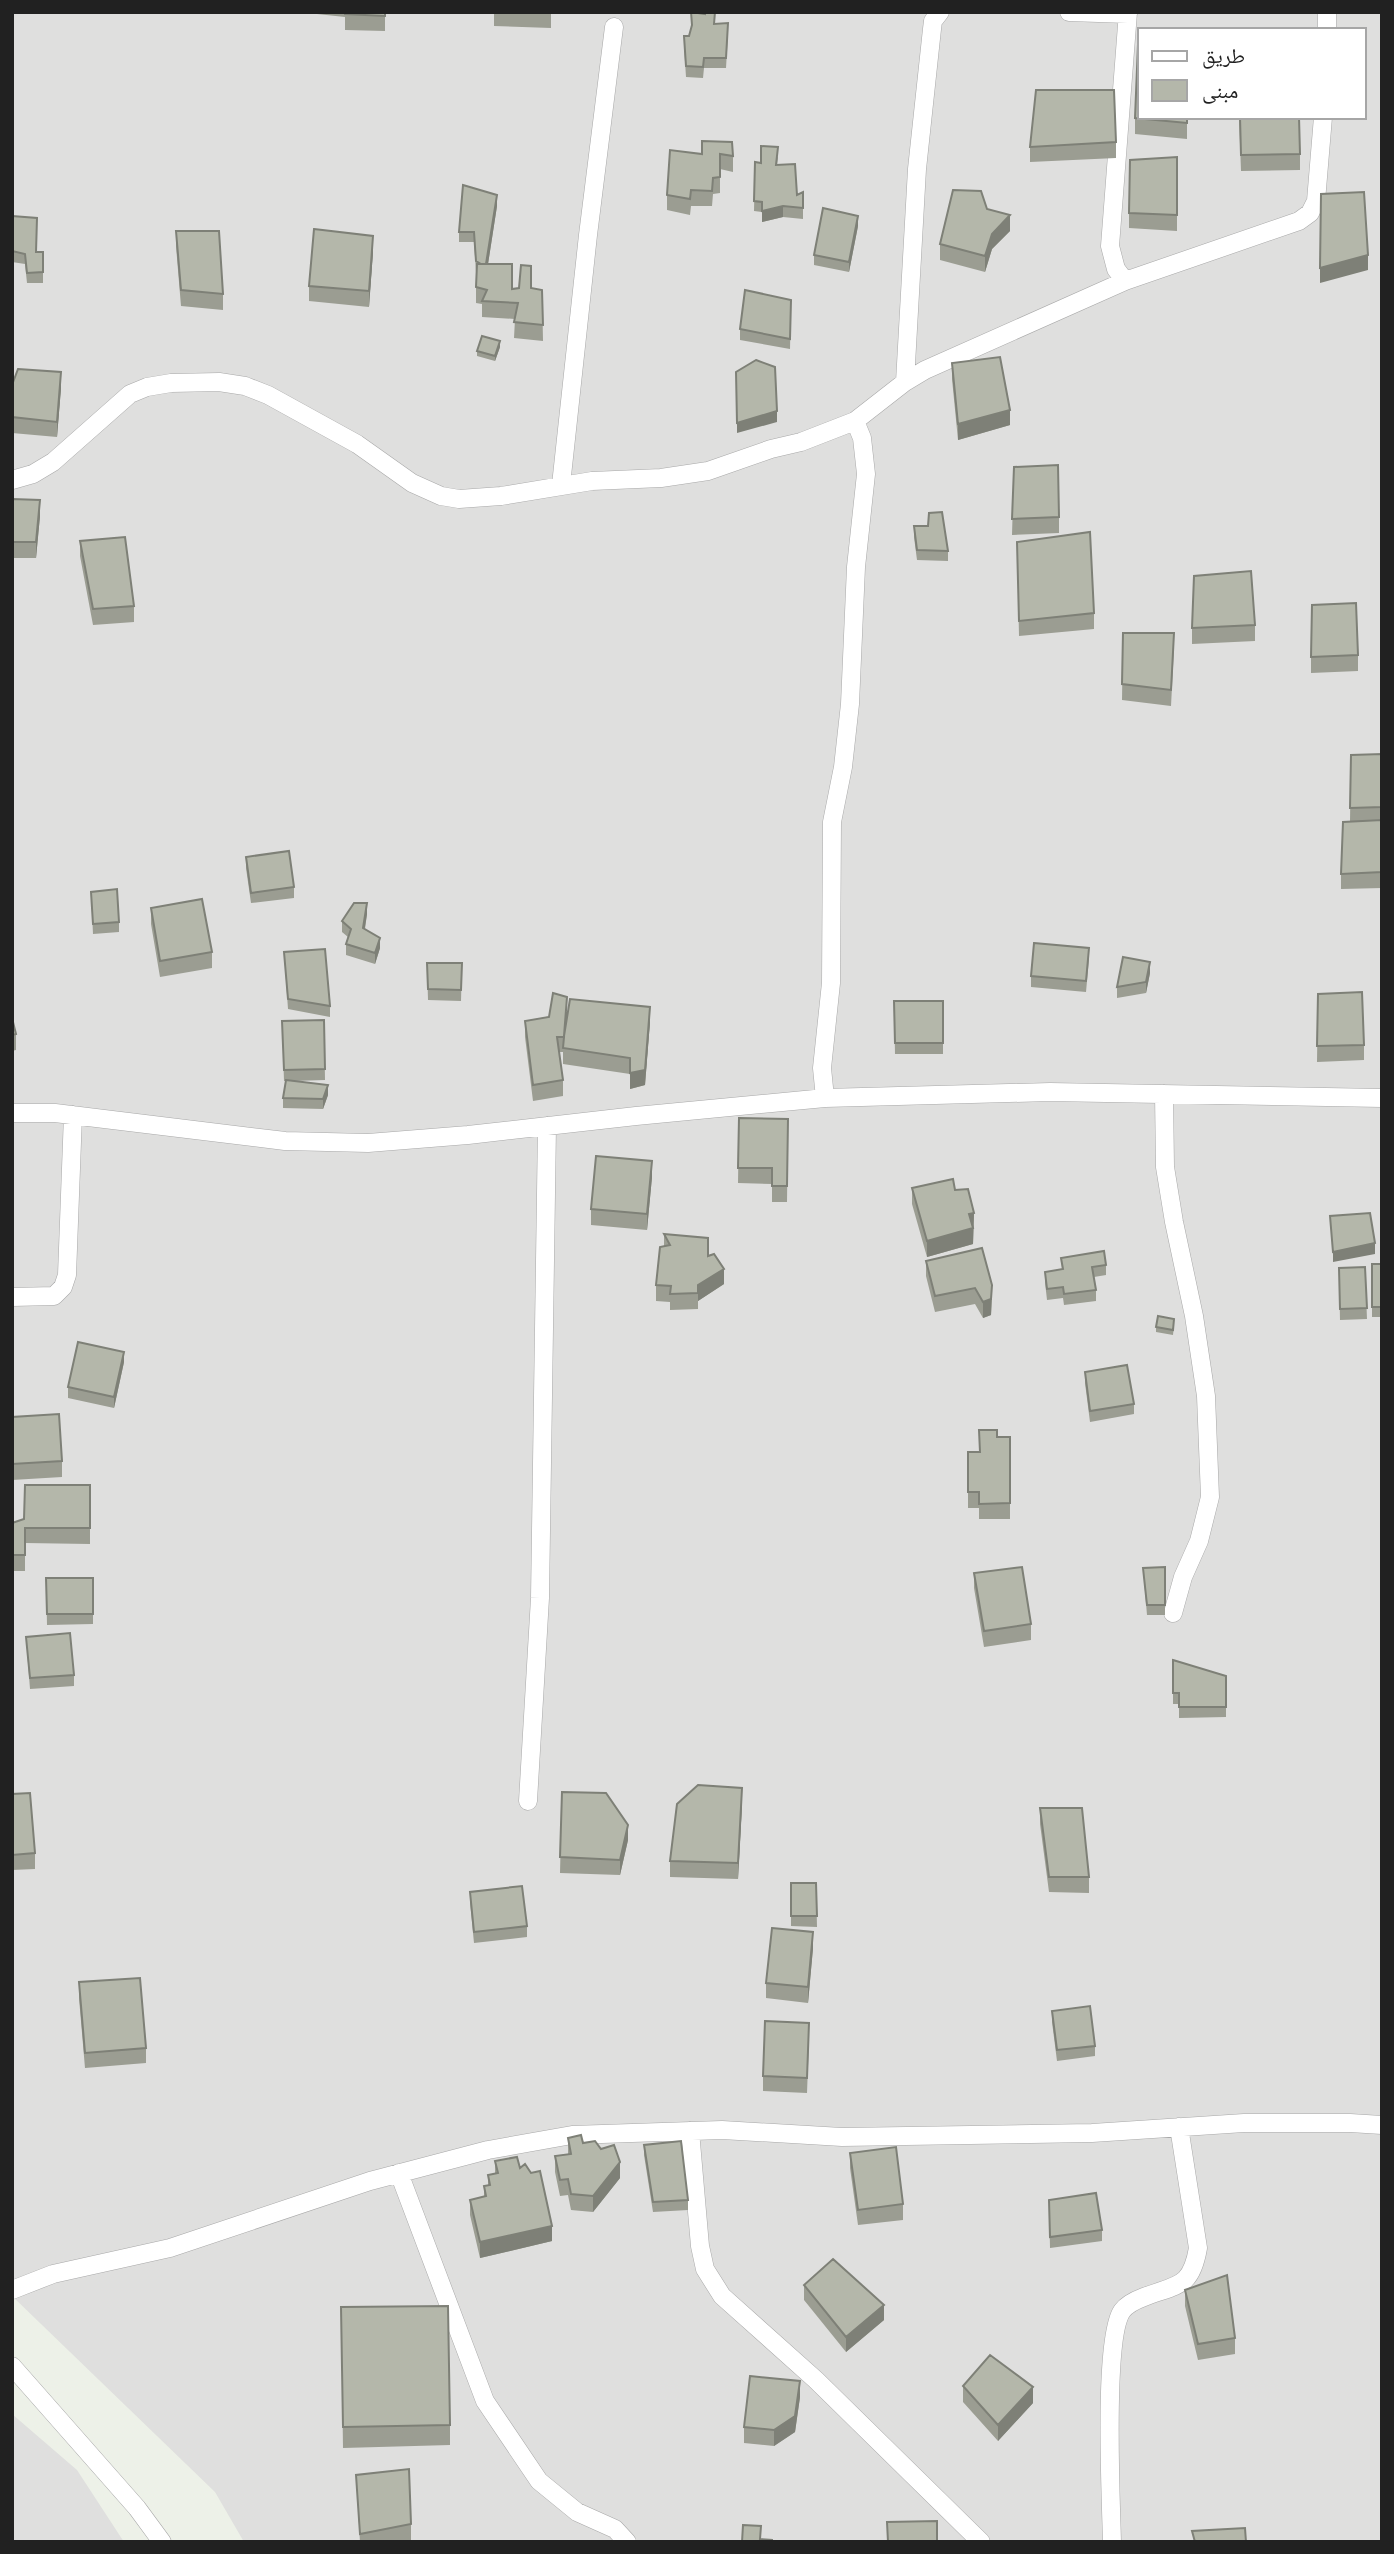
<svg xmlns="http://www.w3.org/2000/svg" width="1394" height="2554" viewBox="0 0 1394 2554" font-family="'Public Sans','Noto Naskh Arabic',sans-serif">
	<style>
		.residential { fill: #dfdfde; fill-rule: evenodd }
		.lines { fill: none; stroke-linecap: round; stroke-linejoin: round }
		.minor-casing { stroke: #a8a8a8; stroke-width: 19 }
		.minor { stroke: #fff; stroke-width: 18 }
		.wall { fill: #9b9d92 }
		.shaded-wall { fill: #7e8077 }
		.building { fill: #b4b7aa; stroke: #7e8077; stroke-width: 2 }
	</style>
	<rect width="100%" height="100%" fill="#edf1e8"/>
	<!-- residential -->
	<path class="residential" d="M12 12H1382V2542H244L215 2492 12 2296ZM1140 30H1364V117H1140Z
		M12 2414 77 2470 124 2542H12Z"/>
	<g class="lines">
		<!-- minor casing -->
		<g class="minor-casing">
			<path id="minor" d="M1069 12 1128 14
				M1327 30V12
				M1125 281 1116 269 1110 246 1128 12
				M905 382 917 169 932 29 933 21 940 12
				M12 480 33 474 53 462 130 394 147 387 171 383 219 382 245 386 268 395 357 444 412 483 441 496 459 499 501 496 592 481 661 478 708 471 771 449 801 442 855 421 905 382 925 370 1125 281 1299 221 1310 213 1316 201 1323 117
				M561 485 588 235 614 27
				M1164 1094 1165 1167 1174 1222 1194 1316 1206 1396 1210 1497 1199 1541 1183 1577 1173 1613
				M825 1098 822 1068 831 983 832 822 843 767 850 704 856 567 866 474 862 438 855 421
				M12 1113H55L285 1141 368 1143 468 1135 636 1116 825 1098 1050 1092 1382 1098
				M12 1297 54 1296 63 1287 67 1275 73 1115
				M528 1801 540 1598 547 1126
				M690 2131 700 2246 705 2269 722 2296 816 2380 981 2542
				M399 2173 485 2401 539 2481 577 2512 615 2529 627 2542
				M12 2290 53 2274 170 2248 370 2181 488 2150 572 2135 722 2130 842 2137 1092 2133 1244 2123H1350L1382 2125
				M12 2366 137 2508 162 2542
				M1112 2542C1111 2500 1103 2339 1122 2311 1127 2304 1136 2300 1144 2297 1178 2284 1191 2288 1198 2248L1179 2127"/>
		</g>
		<!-- minor -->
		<use href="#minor" class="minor"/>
	</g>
	<!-- wall -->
	<path class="wall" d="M317 12H385V31L345 30V17L317 14Z
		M494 12H551V28L494 26Z
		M691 12 705 14V12L714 24 728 34 726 68H704L703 78 686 77 684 46 692 28Z
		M1187 117V139L1135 134V118Z
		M1239 117 1300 154V170L1241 171Z
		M702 141 733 156V172L720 169V193L713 194 712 206H691L690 215 667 210V195L702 154Z
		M1116 142V158L1030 162V147Z
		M778 157 777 165 797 195 803 192V219L783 217 762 222V212L754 211 755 162 761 163Z
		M497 206 488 264 512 289H531L542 290 543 341 514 338 515 319 482 317V304L476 303V272L474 242H459V232Z
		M987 209 1010 231 992 249 985 272 940 260V244Z
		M1129 213 1177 215V231L1129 228Z
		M12 216 36 252H43V283H27L25 264 12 262Z
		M858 226 849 272 814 265V255Z
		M176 231 223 294V310L181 306 176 246Z
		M373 252 369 307 309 301V286Z
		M791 300 790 349 740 340V329Z
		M500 347 495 361 477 356V351Z
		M952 363 1010 425 958 440 952 379Z
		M12 385 61 388 57 437 12 433Z
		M1014 467 1059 517V533L1012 535Z
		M12 499 40 516 36 558H12Z
		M914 526 948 551V561L917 560 914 537Z
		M80 541 134 606V622L93 625 80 556Z
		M1017 542 1094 613V629L1019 636Z
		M1255 625V641L1192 644V628Z
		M1123 633 1174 648 1171 706 1122 700Z
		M1358 655V671L1311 673V657Z
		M1382 754V888L1341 889V874L1350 821 1351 755Z
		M246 857 294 887V898L251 903 246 868Z
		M91 892 119 922V932L93 934Z
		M151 908 212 952V968L160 977 151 924Z
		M367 914 365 929 380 948 375 964 346 955V944L348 937 342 932V921Z
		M284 952 330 1006V1017L288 1009Z
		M1089 959 1086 992 1031 987V976Z
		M427 963H462L461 1001 428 1000Z
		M1150 973 1146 993 1117 998V987Z
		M1318 994 1364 1045V1060L1317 1062Z
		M894 1001H943V1054H895Z
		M567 1013 566 1025 650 1022 645 1085 630 1089V1074L563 1064V1052H559L563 1080V1096L533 1101 525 1037V1021Z
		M12 1018 16 1034V1050L12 1051Z
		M324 1020 325 1080 294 1081 328 1095 323 1109 283 1108V1098L286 1081H284L282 1021Z
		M739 1118 788 1119 787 1202H772V1184L738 1183Z
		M652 1177 647 1230 591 1225V1209Z
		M912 1188 955 1190 974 1213 973 1244 927 1257 912 1204Z
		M664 1234 708 1256 724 1284 698 1301V1309L670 1310V1302L656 1301V1285L664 1246Z
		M982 1248 992 1300 991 1315 983 1318 975 1304 935 1312 926 1276V1261Z
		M1061 1258 1106 1265V1275L1094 1277 1096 1290V1301L1064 1305 1063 1298 1047 1300 1045 1282V1272L1062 1269Z
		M1372 1264H1382V1317H1372Z
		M1365 1267 1367 1319 1340 1320 1339 1268Z
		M1174 1324 1173 1335 1156 1332V1327Z
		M124 1362 114 1408 68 1398V1387Z
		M1085 1372 1134 1404V1414L1090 1422 1085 1383Z
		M12 1417 62 1461V1477L12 1480Z
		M997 1437H1010V1519H979V1508H968V1452H979Z
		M90 1485V1544L25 1543V1571H12V1523L24 1519Z
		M1165 1567V1615H1147L1143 1568Z
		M974 1573 1031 1624V1640L984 1647 974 1588Z
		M46 1578H93V1624L47 1625Z
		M26 1637 74 1675V1686L30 1689Z
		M1173 1660 1226 1676V1717L1179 1718V1704H1173Z
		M562 1792 628 1840 620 1875 560 1873Z
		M12 1794 35 1853V1869L12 1870Z
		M742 1804 738 1879 670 1877V1861Z
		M1040 1808 1089 1877V1893L1049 1892 1040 1824Z
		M791 1883H816L817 1927 791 1926Z
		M470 1892 527 1926V1937L474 1943 470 1902Z
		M813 1948 808 2003 766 1998V1983Z
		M79 1982 146 2048V2063L85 2068 79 1998Z
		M1052 2011 1095 2046V2056L1057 2061 1052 2022Z
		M809 2039 807 2093 763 2091V2076Z
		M568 2138 583 2143 620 2178 593 2212 571 2210 568 2195 560 2196 555 2172V2156L568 2154Z
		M644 2145 688 2200V2210L653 2212 644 2155Z
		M850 2153 903 2204V2220L858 2225 850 2168Z
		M495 2161 520 2168 552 2241 480 2258 470 2215V2200L484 2197V2186L488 2185V2175L495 2174Z
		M1049 2200 1102 2230V2241L1050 2248Z
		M804 2285 884 2320 846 2352 804 2300Z
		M1185 2290 1235 2338V2354L1198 2360 1185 2306Z
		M341 2307 450 2425V2445L343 2448Z
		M963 2386 1033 2403 998 2441 963 2402Z
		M800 2397 795 2432 774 2446 744 2443V2427Z
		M356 2475 411 2524V2540L403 2542H360Z"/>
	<!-- shaded-wall -->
	<path class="shaded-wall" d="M497 195V206L486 277V266Z
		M783 206V217L762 222V211Z
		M1010 215V231L992 249 985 272V256L992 234Z
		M858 216V226L849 272V262Z
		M373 236V252L369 307V291Z
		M1368 255V270L1320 283V268Z
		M500 341V347L495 361V356Z
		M61 372V388L57 437V422Z
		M1010 410V425L958 440V424Z
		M777 411V422L737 433V423Z
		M40 500V516L36 558V542Z
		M367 903V914L363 939V928Z
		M380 938V948L375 964V953Z
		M1150 962V973L1146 993V982Z
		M650 1007V1022L645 1085 630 1089V1073Z
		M328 1085V1095L323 1109V1099Z
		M652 1161V1177L647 1230V1214Z
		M974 1213 973 1244 927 1257V1241L969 1214Z
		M1375 1243V1254L1333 1262V1252Z
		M724 1269V1284L698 1301V1309V1285Z
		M992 1285 991 1315 983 1318V1302Z
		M124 1352V1362L114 1408V1397Z
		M742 1788V1804L738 1879V1863Z
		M628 1825V1840L620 1875V1860Z
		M813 1932V1948L808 2003V1987Z
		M620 2162V2178L593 2212V2196Z
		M552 2226V2241L480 2258V2242Z
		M884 2305V2320L846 2352V2337Z
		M800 2381V2397L795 2432 774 2446V2430Z
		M1033 2387V2403L998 2441V2425Z"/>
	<!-- building -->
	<path class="building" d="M345 12H385V16L345 14Z
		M691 12 705 14V12H715L714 24 728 23 726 58H704L703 67 686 66 684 36H689L692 25Z
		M1138 44 1140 45V117H1187V123L1135 118Z
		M1036 90H1114L1116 142 1030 147Z
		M1240 117H1299L1300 154 1241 155Z
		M702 141 732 142 733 156 720 154V177L713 178 712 191 691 190 690 199 667 195 670 150 702 154Z
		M761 146 778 147 776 165 795 164 797 195 803 192V208L783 206 762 211V202L754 201 755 162 761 163Z
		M1177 157V215L1129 213 1130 160Z
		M463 185 497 195 486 264H481L476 261 474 232H459Z
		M953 190 981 191 987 209 1010 215 992 234 985 256 940 244Z
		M1364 192 1368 255 1320 268 1321 194Z
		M823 208 858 216 849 262 814 255Z
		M12 216 37 218 36 252H43V272L27 273 25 254 12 251Z
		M314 229 373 236 369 291 309 286Z
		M176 231H219L223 294 181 290Z
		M477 264H512V289L519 288 521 265 531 266V288L542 290 543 325 514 322 518 303 482 301 487 290 476 287Z
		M745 290 791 300 790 339 740 329Z
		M482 336 500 341 495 356 477 351Z
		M1000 357 1010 410 958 424 952 363Z
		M756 360 775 367 777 411 737 423 736 372Z
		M18 369 61 372 57 422 12 417V385Z
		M1058 465 1059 517 1012 519 1014 467Z
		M12 499 40 500 36 542H12Z
		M942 512 948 551 917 550 914 526H928L929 513Z
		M1090 532 1094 613 1019 621 1017 542Z
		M125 537 134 606 93 609 80 541Z
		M1251 571 1255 625 1192 628 1194 576Z
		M1356 603 1358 655 1311 657 1312 605Z
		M1123 633H1174L1171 690 1122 684Z
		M1382 754V807L1350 808 1351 755Z
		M1382 820V872L1341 874 1343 822Z
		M289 851 294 887 251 893 246 857Z
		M117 889 119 922 93 924 91 892Z
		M202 899 212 952 160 961 151 908Z
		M354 903H367L363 928 380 938 375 953 346 944 351 929 342 921Z
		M1034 943 1089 948 1086 981 1031 976Z
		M325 949 330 1006 288 999 284 952Z
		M1123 957 1150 962 1146 982 1117 987Z
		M427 963H462L461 990 428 989Z
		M1362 992 1364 1045 1317 1046 1318 994Z
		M553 993 567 997 564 1036 570 999 650 1007 645 1070 630 1073V1058L563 1048 564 1037H557L563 1080 533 1085 525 1021 549 1017Z
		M894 1001H943V1043H895Z
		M12 1018 16 1034 12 1035Z
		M324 1020 325 1069 284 1070 282 1021Z
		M286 1080 328 1085 323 1099 283 1098Z
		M739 1118 788 1119 787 1186H772V1168H738Z
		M596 1156 652 1161 647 1214 591 1209Z
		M953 1179 955 1190 968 1189 974 1213 969 1214 973 1228 927 1241 912 1188Z
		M1370 1213 1375 1243 1333 1252 1330 1216Z
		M664 1234 708 1238V1256L714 1254 724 1269 698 1285V1293L670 1294 671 1286 656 1285 660 1247 670 1245Z
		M982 1248 992 1285 991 1299 983 1302 975 1288 935 1296 926 1261Z
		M1104 1251 1106 1265 1092 1267 1096 1290 1064 1294 1063 1287 1047 1289 1045 1272 1063 1269 1061 1258Z
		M1372 1264H1382V1307H1372Z
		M1365 1267 1367 1308 1340 1309 1339 1268Z
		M1158 1316 1174 1319 1173 1330 1156 1327Z
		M78 1342 124 1352 114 1397 68 1387Z
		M1127 1365 1134 1404 1090 1411 1085 1372Z
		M59 1414 62 1461 12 1464V1417Z
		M979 1430H997V1437H1010V1503L979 1504V1492H968V1452H980Z
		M25 1485H90V1528H25V1555H12V1523L24 1519Z
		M1022 1567 1031 1624 984 1631 974 1573Z
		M1165 1567V1605H1147L1143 1568Z
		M46 1578H93V1614H47Z
		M70 1633 74 1675 30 1678 26 1637Z
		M1173 1660 1226 1676V1707H1179V1693H1173Z
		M698 1785 742 1788 738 1863 670 1861 677 1804Z
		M562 1792 606 1793 628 1825 620 1860 560 1857Z
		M30 1793 35 1853 12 1855V1794Z
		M1040 1808H1082L1089 1877H1049Z
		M791 1883H816L817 1916H791Z
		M522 1886 527 1926 474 1932 470 1892Z
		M772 1928 813 1932 808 1987 766 1983Z
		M140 1978 146 2048 85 2053 79 1982Z
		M1090 2006 1095 2046 1057 2050 1052 2011Z
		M765 2021 809 2023 807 2078 763 2076Z
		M581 2135 583 2143 595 2141 601 2149 614 2145 620 2162 593 2196 571 2194 568 2179 560 2180 555 2156 571 2154 568 2138Z
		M681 2141 688 2200 653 2202 644 2145Z
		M896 2147 903 2204 858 2210 850 2153Z
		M517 2157 520 2168 525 2164 531 2173 540 2171 552 2226 480 2242 470 2200 486 2196 484 2186 490 2185 488 2175 498 2173 495 2161Z
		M1096 2193 1102 2230 1050 2237 1049 2200Z
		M833 2259 884 2305 846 2337 804 2285Z
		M1227 2275 1235 2338 1198 2344 1185 2290Z
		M448 2306 450 2425 343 2427 341 2307Z
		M990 2355 1033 2387 998 2425 963 2386Z
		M750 2376 800 2381 795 2416 774 2430 744 2427Z
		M409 2469 411 2524 360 2534 356 2475Z
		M937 2521V2542H888L887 2522Z
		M743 2525 761 2526 760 2539 772 2540V2542H742Z
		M1245 2528 1246 2542H1195L1192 2531Z"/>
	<!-- border -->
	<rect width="1394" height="2554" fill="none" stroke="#212121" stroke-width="28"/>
	<!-- legend -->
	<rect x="1138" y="28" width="228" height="91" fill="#ffffff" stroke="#a6a6a6" stroke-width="2"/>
	<rect x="1152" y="51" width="35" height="10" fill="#ffffff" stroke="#a6a6a6" stroke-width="2"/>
	<text x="1202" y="63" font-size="21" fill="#212121">طريق</text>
	<rect x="1152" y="80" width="35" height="21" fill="#b4b7aa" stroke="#a6a6a6" stroke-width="2"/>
	<text x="1202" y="98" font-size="21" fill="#212121">مبنى</text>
</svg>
